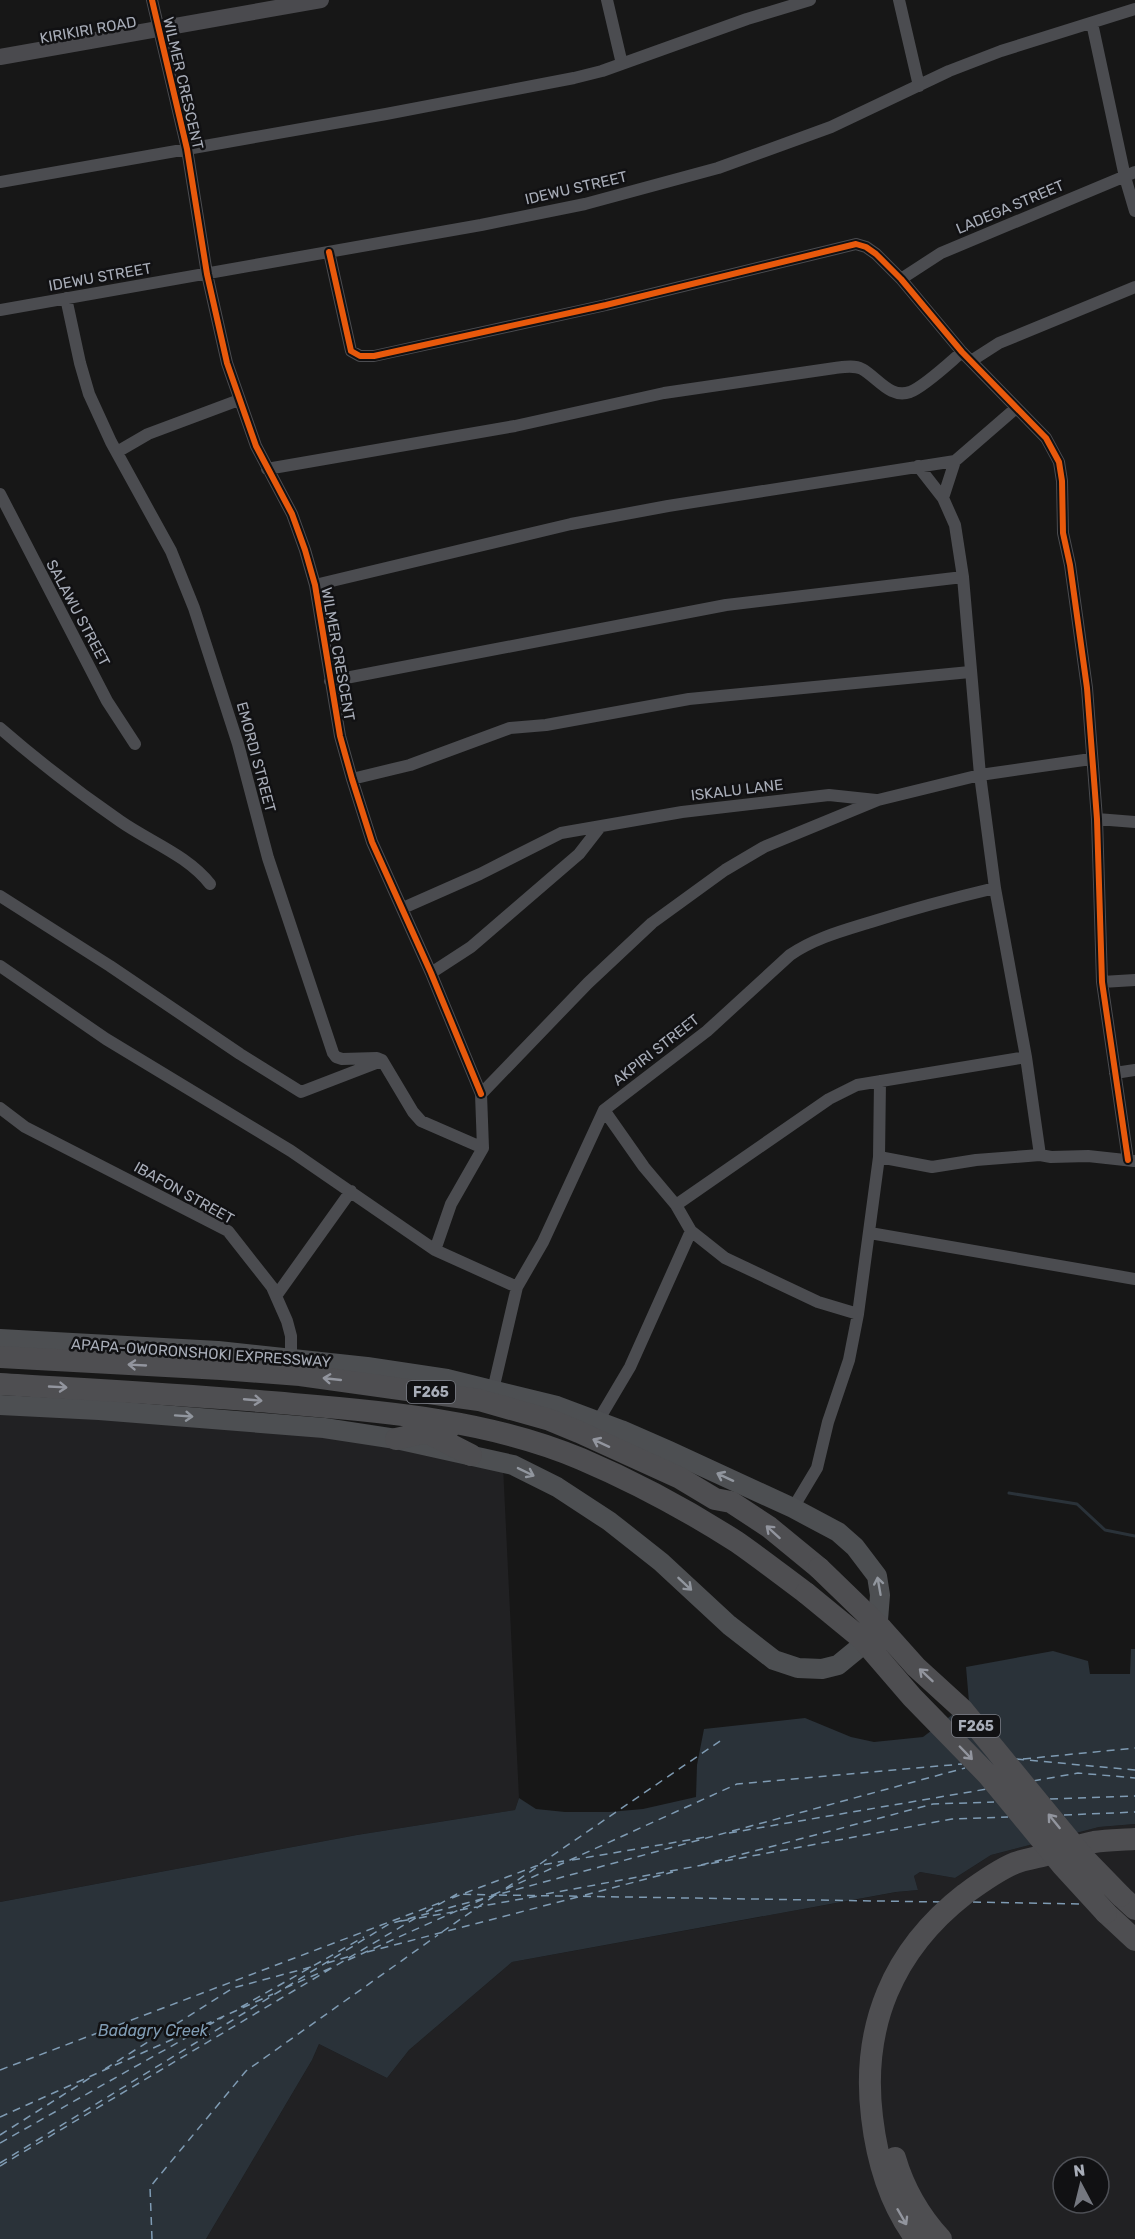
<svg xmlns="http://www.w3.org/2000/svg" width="1135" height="2239" viewBox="0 0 1135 2239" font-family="Rubik,sans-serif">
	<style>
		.built { fill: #212123; fill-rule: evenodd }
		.water { fill: #2a3239 }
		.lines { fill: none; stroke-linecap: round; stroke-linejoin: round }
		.stream { stroke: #2a3239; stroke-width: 3 }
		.ferry { stroke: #7f9bb3; stroke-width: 1.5; stroke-dasharray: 8 6; stroke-linecap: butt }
		.street { stroke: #4b4c50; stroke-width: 12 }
		.secondary { stroke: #4a4a4e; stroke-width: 16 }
		.primary { stroke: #4d4f52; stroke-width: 20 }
		.highway { stroke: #4e4e51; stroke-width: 22 }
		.highway-bridge { stroke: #4e4e51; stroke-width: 22 }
		.cycleway-casing { stroke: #111113; stroke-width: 10 }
		.cycleway { stroke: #e8590c; stroke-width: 6 }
		.oneway { stroke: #92959e }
		.oneway2 { stroke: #91969e }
		.labels { text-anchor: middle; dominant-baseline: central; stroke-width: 5; stroke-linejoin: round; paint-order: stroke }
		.shield { fill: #111113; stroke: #7b7e86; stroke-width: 1.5 }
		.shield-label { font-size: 14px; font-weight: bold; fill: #a8adb8 }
		.street-label { font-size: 15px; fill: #a8adb8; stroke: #111113 }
		.water-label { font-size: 16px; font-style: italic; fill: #7f9bb3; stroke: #111113 }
	</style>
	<rect width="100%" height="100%" fill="#171717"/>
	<!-- built -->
	<path class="built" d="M0 1404 253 1419 503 1466 519 1798 515 1810 357 1835 0 1902Z
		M1135 1824V2239H206L312 2060 319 2044 387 2078 409 2050 512 1962 897 1892 918 1890 914 1876 920 1872 955 1878 991 1855 1099 1827ZM1063 2167H1099V2203H1063Z"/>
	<!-- water -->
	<path class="water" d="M1131 1649H1135V1824L1099 1827 991 1855 955 1878 920 1872 914 1876 918 1890 896 1892 512 1962 409 2050 387 2078 319 2044 312 2060 206 2239H0V1902L357 1835 515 1810 519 1798 536 1809 565 1812H609L643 1809 696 1797 697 1765 704 1729 805 1718 851 1737 874 1742 923 1737 969 1702 966 1667 1053 1651 1088 1661 1090 1674H1130Z"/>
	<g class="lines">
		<!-- stream -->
		<path class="stream" d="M1009 1493 1077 1504 1105 1530 1135 1536"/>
		<!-- ferry -->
		<path class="ferry" d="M1016 1759 1135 1770
			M1023 1759 1135 1748
			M1033 1781 1078 1773 1135 1778
			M1050 1799 1135 1796
			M1064 1815 1135 1812
			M729 1833 987 1789
			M572 1860 706 1837
			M540 1864 720 1741
			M701 1865 933 1804 994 1802
			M506 1888 537 1867
			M546 1894 952 1819 1008 1817
			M493 1895 737 1784 962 1764
			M499 1895 941 1902
			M585 1895 673 1872
			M452 1898 536 1866 564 1861
			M973 1902 1082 1904
			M460 1910 538 1896
			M426 1912 457 1894 494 1895
			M419 1918 453 1912
			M401 1921 414 1919
			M442 1932 494 1896
			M367 1952 578 1897
			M348 1960 483 1899
			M327 1963 351 1956
			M285 1988 333 1967
			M241 2007 364 1937
			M105 2069 233 1988 311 1967
			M0 2070 442 1902
			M0 2117 273 1994
			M0 2135 93 2076
			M0 2143 223 2017
			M0 2163 389 1924 965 1768
			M0 2166 419 1916
			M152 2239 150 2187 246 2071 438 1935"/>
		<!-- street -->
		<path class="street" d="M152 0 187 149 207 274 227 363 256 446 292 514 305 550 315 585 340 736 352 779 372 842 431 973 481 1094
			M607 0 622 64
			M899 0 919 86
			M1092 23 1125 177 1135 211
			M0 182 386 114 574 78 602 71 747 19 810 0
			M329 252 351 351 360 356H374L606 305 856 244 866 247 876 254 901 279 962 352 1046 438 1059 462 1062 481 1063 533 1070 565 1087 688 1097 819 1102 982 1128 1160
			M901 279 941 253 1135 172
			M66 298 80 363 89 394 111 442 171 551 194 608 238 744 268 858 333 1053 336 1057 342 1059 377 1058 382 1060 413 1112 421 1121 483 1148
			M0 310 481 225 585 204 718 168 831 127 949 71 1001 51 1135 9
			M971 361 999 343 1135 287
			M117 452 148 434 239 400
			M955 461 943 498 955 525 963 577 980 775 995 888 1026 1057 1040 1155
			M918 466 943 498
			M267 469 515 426 664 393 835 368C844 367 854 365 862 369 878 378 890 399 910 392 925 386 949 363 962 352
			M0 494 107 701 135 744
			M315 585 571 524 668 506 955 461 1015 409
			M330 681 726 605 963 577
			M0 728C38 761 78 792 120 821 150 842 187 855 210 884
			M352 779 410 765 510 728 546 725 689 699 970 672
			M1097 819 1135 822
			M0 896 110 966 240 1054 301 1092 379 1062
			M403 908 480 874 561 833 682 812 829 795 876 800
			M0 966 106 1039 291 1151 435 1250 517 1287
			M431 973 471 947 579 854 600 827
			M1102 982 1135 980
			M1115 1073 1135 1070
			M0 1108 25 1127 228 1231 272 1287 287 1321 291 1336V1358
			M604 1110 644 1167 676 1205 691 1231 725 1258 818 1302 858 1314
			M879 1157 932 1167 976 1160 1040 1155 1051 1157 1088 1156 1134 1161
			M676 1205 829 1099 857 1085 1026 1057
			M870 1233 1135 1279
			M435 1250 451 1204 483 1148 481 1094 588 983 652 923 725 870 764 847 878 800 980 775 1091 759
			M276 1296 351 1191
			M493 1390 517 1287 543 1242 604 1110 707 1031 790 955C815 938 842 931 871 922 912 909 953 898 995 888
			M598 1421 630 1367 691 1231
			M793 1508 817 1468 828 1422 849 1360 858 1314 879 1157 880 1081"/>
		<!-- secondary -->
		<path class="secondary" d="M0 57 321 0"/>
		<!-- primary -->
		<path class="primary" d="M0 1339 218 1351 367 1367 447 1379 557 1406 621 1430 669 1451 793 1508 838 1532 855 1547 877 1576 880 1595 878 1620 875 1632 866 1642 838 1665 822 1669 798 1668 774 1660 729 1625 661 1562 609 1521 557 1487 513 1465 396 1439 324 1428 99 1410 0 1405"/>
		<!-- highway -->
		<path class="highway" d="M0 1357 221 1369 300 1375 479 1400 550 1420 579 1432 680 1478 715 1499 731 1502 769 1527 819 1568
			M0 1384C98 1390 196 1395 293 1404 390 1412 491 1421 581 1459 635 1482 687 1510 737 1542 760 1558 783 1576 806 1593
			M422 1430 471 1455
			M396 1439 450 1427
			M1121 1896 1135 1909
			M1106 1913 1135 1940
			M895 2158C904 2189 919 2215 941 2239
			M916 2239C889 2203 877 2160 872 2117 861 2026 893 1950 965 1894 980 1883 998 1870 1015 1863 1025 1859 1036 1858 1046 1855 1062 1851 1078 1845 1094 1842 1108 1840 1122 1840 1135 1839"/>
		<!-- highway-bridge -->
		<path class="highway-bridge" d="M819 1568 882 1629 916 1667 962 1709 1085 1859 1121 1896
			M806 1593 862 1639 912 1697 988 1775 1062 1865 1106 1913"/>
		<!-- cycleway casing -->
		<g class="cycleway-casing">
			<path id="cycleway" d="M152 0 187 149 207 274 227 363 256 446 292 514 305 550 315 585 340 736 352 779 372 842 431 973 481 1094
				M329 252 351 351 360 356H374L606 305 856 244 866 247 876 254 901 279 962 352 1046 438 1059 462 1062 481 1063 533 1070 565 1087 688 1097 819 1102 982 1128 1160"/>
		</g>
		<!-- cycleway -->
		<use href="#cycleway" class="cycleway"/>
	</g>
	<!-- one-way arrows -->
	<defs><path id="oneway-shaft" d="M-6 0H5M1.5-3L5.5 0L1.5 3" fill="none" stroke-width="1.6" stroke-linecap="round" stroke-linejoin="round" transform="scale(1.5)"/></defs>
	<g class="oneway">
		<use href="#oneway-shaft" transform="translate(137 1365) rotate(-177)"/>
		<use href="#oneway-shaft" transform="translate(332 1379) rotate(-174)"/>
		<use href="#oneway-shaft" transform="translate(58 1387) rotate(3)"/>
		<use href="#oneway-shaft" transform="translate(253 1400) rotate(5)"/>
		<use href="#oneway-shaft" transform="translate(601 1443) rotate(-155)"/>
		<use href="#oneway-shaft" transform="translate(773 1532) rotate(-138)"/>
		<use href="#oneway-shaft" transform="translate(926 1675) rotate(-137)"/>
		<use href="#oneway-shaft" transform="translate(966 1753) rotate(46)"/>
		<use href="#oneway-shaft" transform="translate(1054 1821) rotate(-129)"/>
		<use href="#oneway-shaft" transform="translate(902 2217) rotate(60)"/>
	</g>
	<g class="oneway2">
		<use href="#oneway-shaft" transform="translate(184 1416) rotate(4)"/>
		<use href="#oneway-shaft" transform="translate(526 1472) rotate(26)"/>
		<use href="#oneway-shaft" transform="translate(725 1477) rotate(-155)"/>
		<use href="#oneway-shaft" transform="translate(685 1584) rotate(43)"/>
		<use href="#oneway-shaft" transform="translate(879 1586) rotate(-100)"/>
	</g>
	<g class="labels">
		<!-- shield labels -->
		<g class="shield">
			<rect x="407" y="1381" width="48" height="22" rx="4.5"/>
			<rect x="952" y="1715" width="48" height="22" rx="4.5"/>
		</g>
		<g class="shield-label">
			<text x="431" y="1392">F265</text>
			<text x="976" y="1726">F265</text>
		</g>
		<!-- street labels -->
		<g class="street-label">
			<text transform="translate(88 30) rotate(-10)">KIRIKIRI ROAD</text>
			<text transform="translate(183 83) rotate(77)">WILMER CRESCENT</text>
			<text transform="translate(576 188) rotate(-13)">IDEWU STREET</text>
			<text transform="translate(1010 207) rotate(-23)">LADEGA STREET</text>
			<text transform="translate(100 277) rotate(-10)">IDEWU STREET</text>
			<text transform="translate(78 613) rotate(62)">SALAWU STREET</text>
			<text transform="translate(338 654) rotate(80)">WILMER CRESCENT</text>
			<text transform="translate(256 757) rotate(75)">EMORDI STREET</text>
			<text transform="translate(737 790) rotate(-7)">ISKALU LANE</text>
			<text transform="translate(656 1050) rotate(-38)">AKPIRI STREET</text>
			<text transform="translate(184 1193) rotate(29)">IBAFON STREET</text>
			<text transform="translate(201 1353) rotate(4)">APAPA-OWORONSHOKI EXPRESSWAY</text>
		</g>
		<!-- water labels -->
		<g class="water-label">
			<text x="153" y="2030">Badagry Creek</text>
		</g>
	</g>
	<!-- north arrow -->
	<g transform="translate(1081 2185) rotate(353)"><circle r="28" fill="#111113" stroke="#4d4f55" stroke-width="1.5"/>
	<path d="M0-4.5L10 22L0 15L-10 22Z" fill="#757880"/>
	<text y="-9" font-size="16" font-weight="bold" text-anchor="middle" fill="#a8adb8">N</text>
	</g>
</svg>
